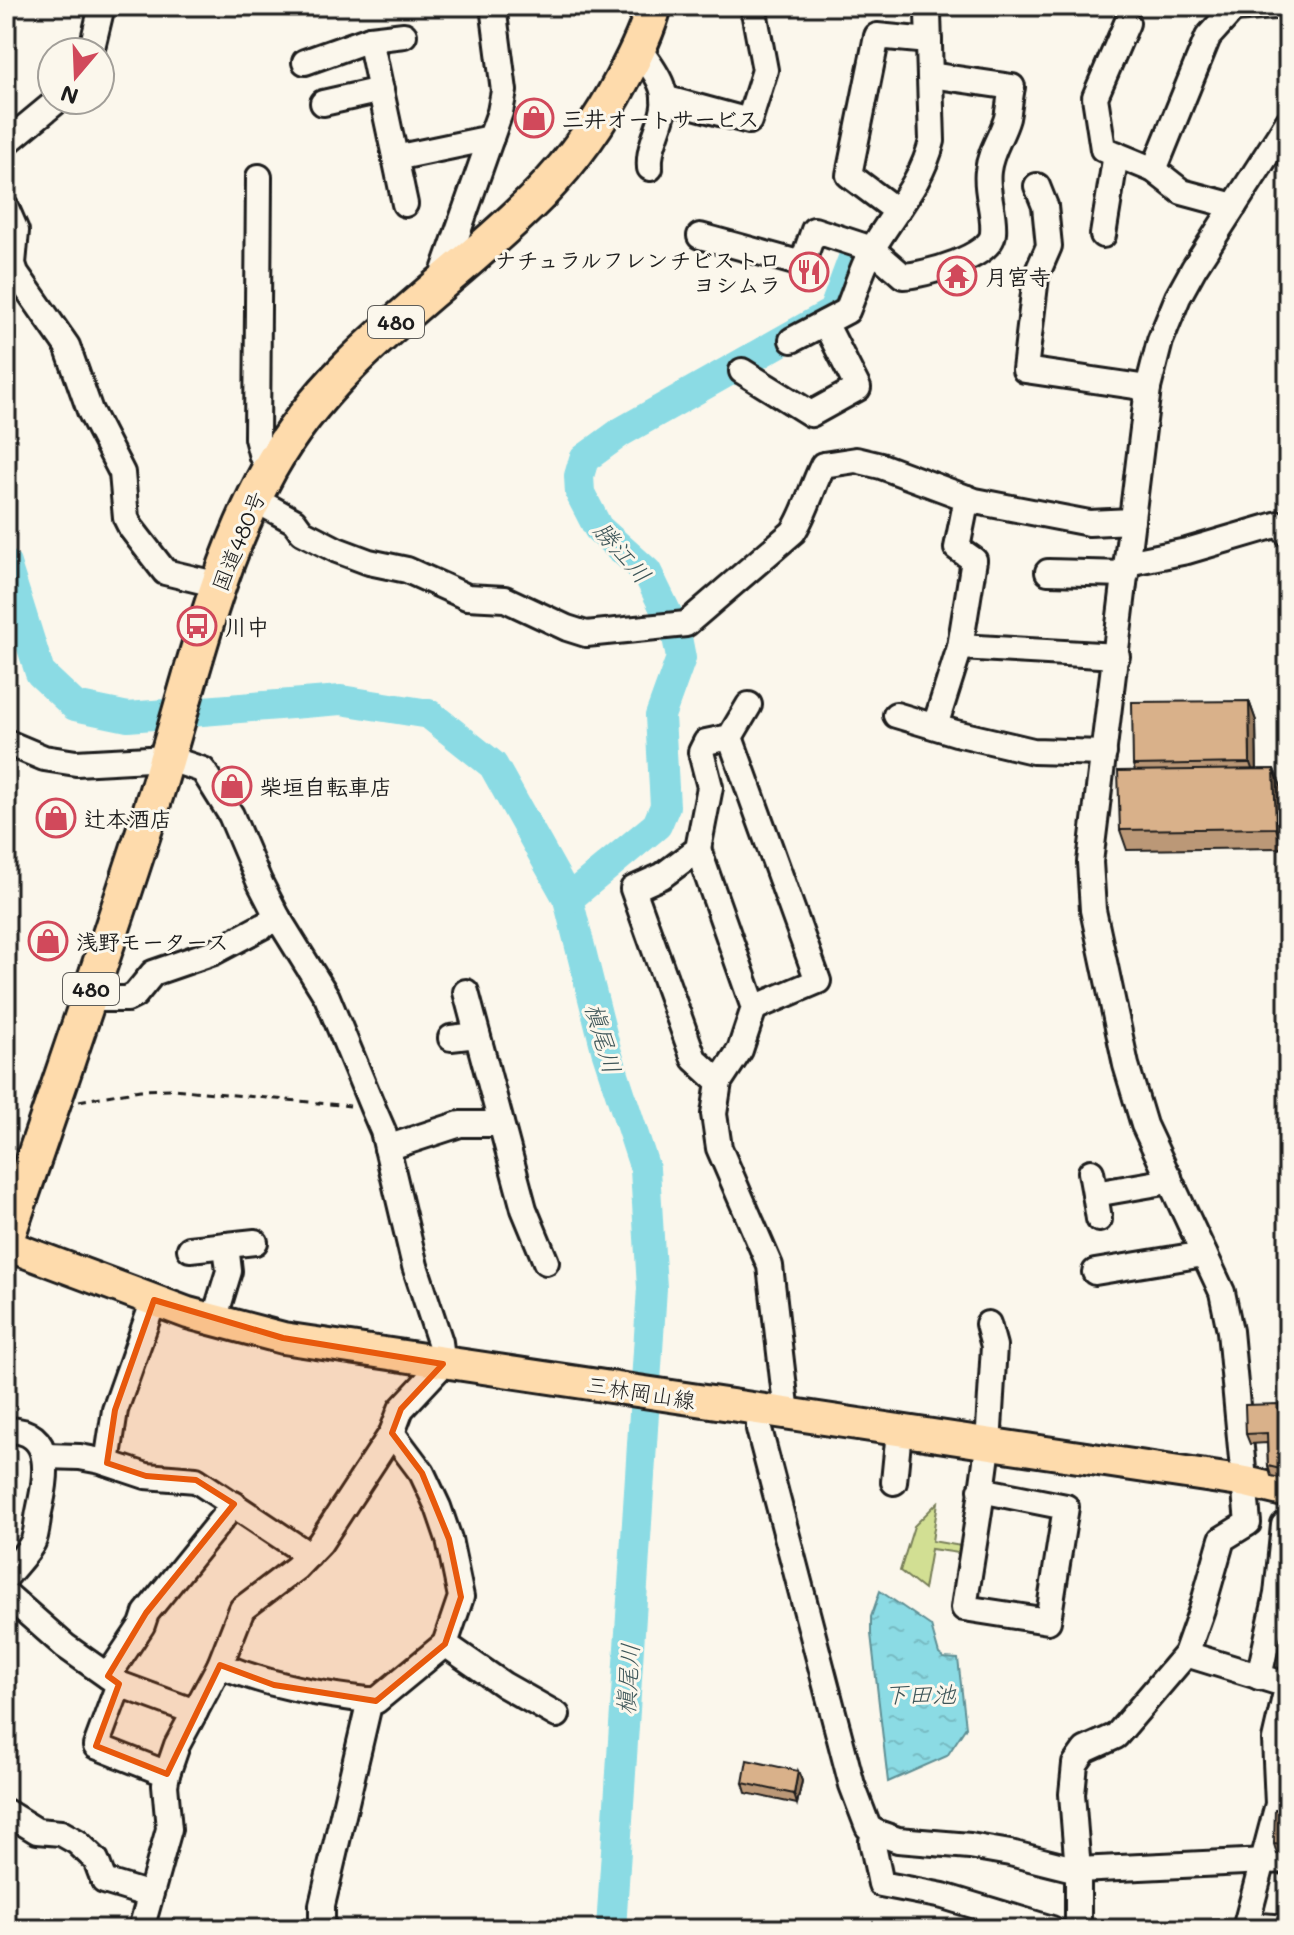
<svg xmlns="http://www.w3.org/2000/svg" width="1294" height="1935" font-family="Mali,'Klee One',sans-serif">
<style>
.park{fill:#d2df93;stroke:#777e58;stroke-width:2}
.water{fill:url(#water-ripples);stroke:#5f8f94;stroke-width:2}
.lines{fill:none;stroke-linecap:round;stroke-linejoin:round}
.river{stroke:#8bdbe4;stroke-width:30}
.minor-casing{stroke:#1c1c1c;stroke-width:30}
.major-casing{stroke:#1c1c1c;stroke-width:36}
.highway-casing{stroke:#1c1c1c;stroke-width:40}
.path{stroke:#1c1c1c;stroke-width:3;stroke-dasharray:8 6;stroke-linecap:butt}
.minor{stroke:#fbf7ec;stroke-width:24}
.major{stroke:#fedbac;stroke-width:30}
.highway{stroke:#fedbac;stroke-width:34}
.wall{fill:#bb9877;stroke:#1c1c1c;stroke-width:2}
.shaded-wall{fill:#987c61;stroke:#1c1c1c;stroke-width:2}
.building{fill:#d9b18a;stroke:#1c1c1c;stroke-width:2}
.marked{fill:#e8590c;fill-opacity:0.2;stroke:#e8590c;stroke-width:6;stroke-linejoin:round}
.labels{text-anchor:middle;dominant-baseline:central;stroke-width:6;stroke-linejoin:round;paint-order:stroke}
.shield{fill:#fbf7ec;stroke:#5f5e5a;stroke-width:2}
.shield-label{font-size:20px;font-weight:bold;fill:#1c1c1c}
.poi-label{font-size:22px;font-weight:bold;fill:#1c1c1c;stroke:#fbf7ec;text-anchor:start}
.street-label{font-size:22px;fill:#1c1c1c;stroke:#fbf7ec}
.water-label{font-size:24px;font-style:italic;fill:#3d5558;stroke:#fbf7ec}
</style>
<defs>
<pattern id="water-ripples" width="26" height="14" patternUnits="userSpaceOnUse" patternTransform="scale(2)"><rect width="26" height="14" fill="#8bdbe4"/><path d="M2 4q2-2 4 0t4 0M15 11q2-2 4 0t4 0" fill="none" stroke="#77bbc3"/></pattern>
</defs>
<rect width="100%" height="100%" fill="#fbf7ec"/>
<filter id="ink" filterUnits="userSpaceOnUse"><feTurbulence type="fractalNoise" baseFrequency=".0125" numOctaves="2"/><feDisplacementMap in="SourceGraphic" scale="16" xChannelSelector="R" yChannelSelector="G"/><feConvolveMatrix kernelMatrix="1 2 1 2 8 2 1 2 1" color-interpolation-filters="sRGB"/></filter>
<g filter="url(#ink)">
<!-- park -->
<path class="park" d="M938,1502L932,1541L967,1547L965,1554L931,1549L924,1590L900,1571L914,1526Z"/>
<!-- water -->
<path class="water" d="M880,1591L931,1626L939,1654L944,1658L958,1659L966,1727L947,1756L888,1782L871,1634V1617Z"/>
<g class="lines">
<!-- river -->
<g class="river">
<path d="M6,564L40,673L75,706L128,717L341,700L429,714L493,765L568,899L606,1050L645,1169L652,1288L611,1929"/>
<path d="M568,899L657,825L665,806L660,716L681,658L676,632L647,572L598,528L580,493L579,476L584,459L621,432L833,312L855,253"/>
</g>
<defs>
<g id="minor">
<path d="M1234,9L1275,6"/>
<path d="M1127,23L1095,97L1103,149L1154,170L1182,192L1234,206"/>
<path d="M370,39L405,204"/>
<path d="M639,49C647,61 658,74 662,87C672,114 647,140 650,168"/>
<path d="M91,52L102,6"/>
<path d="M305,62L370,39L404,35"/>
<path d="M664,98L749,121L765,70L753,6"/>
<path d="M323,103L381,90"/>
<path d="M6,143L58,100"/>
<path d="M395,158L491,138"/>
<path d="M1154,170L1208,37L1236,6"/>
<path d="M259,177L257,438L262,457L271,465"/>
<path d="M1037,186L1045,206L1049,246L1036,276L1025,370L1148,388"/>
<path d="M6,208L16,231L13,264L16,273L67,346L90,411L122,473L126,518L131,528L165,572L219,585"/>
<path d="M897,211L849,175L877,36L929,41"/>
<path d="M1103,235L1116,154"/>
<path d="M700,236L802,264L814,230L872,249L903,276C924,275 992,257 993,233C995,212 985,191 988,171C990,151 1002,136 1007,118C1009,108 1010,97 1012,87L930,75"/>
<path d="M439,285L500,112L504,91L493,6"/>
<path d="M792,340L847,311C856,290 862,266 874,246C895,211 922,182 932,141L928,13L930,6"/>
<path d="M742,371L811,414L858,388L825,323"/>
<path d="M254,499L294,521L302,532L337,550L369,562L407,570L467,597L505,599L567,628L586,634L686,624L793,532C806,512 812,487 823,465L856,460L881,466L975,501L1089,523L1132,521"/>
<path d="M1127,563L1187,551L1279,524L1288,534"/>
<path d="M1048,572L1126,574"/>
<path d="M960,647L1117,656"/>
<path d="M896,715L956,733L1033,751L1104,753"/>
<path d="M935,726L960,647L974,560L957,548L967,498"/>
<path d="M730,737L818,981L754,1008"/>
<path d="M6,742L44,758L76,763L167,758L203,770L231,815L259,881L278,918L327,997L373,1108L383,1131L415,1266L440,1342L443,1364L401,1409L392,1433L320,1543L296,1568L242,1609L220,1665L177,1745L167,1774L165,1785L169,1829L141,1929"/>
<path d="M698,849L754,1008L740,1050L719,1082L714,1114L719,1148L770,1266L787,1414"/>
<path d="M466,992L524,1209L546,1262"/>
<path d="M87,999H127L135,995L153,973L214,952L278,918"/>
<path d="M451,1038L477,1035"/>
<path d="M719,1082L694,1059L633,889L662,876L698,849L710,787L701,752L706,742L730,737L749,705"/>
<path d="M387,1148L460,1124H501"/>
<path d="M1091,1172L1095,1194L1158,1183L1169,1177"/>
<path d="M1095,1194L1099,1219"/>
<path d="M190,1249L255,1242"/>
<path d="M1095,1272L1204,1254"/>
<path d="M214,1320L229,1271L226,1245"/>
<path d="M759,1410V1429L852,1785L868,1827L875,1832L898,1840L970,1846L1010,1853L1078,1870L1288,1860"/>
<path d="M6,1430C57,1429 46,1479 39,1512C37,1521 37,1534 33,1542C27,1554 14,1566 6,1577"/>
<path d="M44,1456L80,1457L101,1461L146,1476L196,1480L309,1555"/>
<path d="M107,1463L115,1410L154,1300"/>
<path d="M894,1482L899,1431"/>
<path d="M981,1490L1066,1507L1048,1621L964,1608C972,1553 982,1499 988,1445L994,1346L988,1324"/>
<path d="M6,1594L65,1646L119,1684L195,1712"/>
<path d="M445,1644L504,1685L557,1715"/>
<path d="M1186,1654L1274,1681"/>
<path d="M220,1665C270,1686 322,1695 376,1701L445,1644L461,1597L449,1539L438,1507L422,1473L392,1433"/>
<path d="M108,1676L142,1625L146,1613L234,1504"/>
<path d="M1259,1677L1277,1594L1284,1525"/>
<path d="M119,1684L96,1746L167,1774"/>
<path d="M6,1812L37,1831L61,1833L77,1842L96,1860L104,1881L150,1895"/>
<path d="M875,1832L872,1841L881,1884L943,1896L1052,1929"/>
<path d="M1247,1925L1288,1928"/>
<path d="M322,1929V1905L370,1700"/>
<path d="M1078,1929V1870L1072,1794L1075,1764L1085,1750L1116,1736L1186,1654L1202,1609L1222,1539L1248,1523L1230,1331L1222,1292L1144,1125L1126,1065L1093,910L1090,862L1148,388L1160,341L1178,297L1194,268L1288,122"/>
<path d="M1245,1929L1278,1804L1275,1740L1288,1684"/>
</g>
<path id="major" d="M6,1245L188,1313L283,1338L1246,1482L1288,1492"/>
<path id="highway" d="M6,1240C55,1096 106,951 152,806C189,693 211,573 270,468C334,354 450,286 540,194C572,161 602,119 623,78C636,54 647,32 654,6"/>
</defs>
<!-- minor casing -->
<use href="#minor" class="minor-casing"/>
<!-- major casing -->
<use href="#major" class="major-casing"/>
<!-- highway casing -->
<use href="#highway" class="highway-casing"/>
<!-- path -->
<path class="path" d="M79,1101L140,1090L173,1089L350,1106"/>
<!-- minor -->
<use href="#minor" class="minor"/>
<!-- major -->
<use href="#major" class="major"/>
<!-- highway -->
<use href="#highway" class="highway"/>
</g>
<!-- wall -->
<g class="wall">
<path d="M1249,701L1256,721L1257,770L1274,769L1282,789L1283,848L1127,850L1120,830L1135,771L1133,765Z"/>
<path d="M1279,1404L1282,1414L1284,1479L1271,1476L1268,1466L1267,1443L1250,1444L1246,1434Z"/>
<path d="M798,1771L802,1781L797,1804L746,1793L743,1783Z"/>
<path d="M1288,1801V1855L1277,1854L1274,1844Z"/>
</g>
<!-- shaded-wall -->
<g class="shaded-wall">
<path d="M1249,701L1256,721L1257,783L1250,763Z"/>
<path d="M1274,769L1282,789L1283,848L1276,828Z"/>
<path d="M1279,1404L1282,1414L1284,1479L1280,1469Z"/>
<path d="M798,1771L802,1781L797,1804L794,1794Z"/>
</g>
<!-- building -->
<g class="building">
<path d="M1249,701L1250,763L1133,765L1132,702Z"/>
<path d="M1274,769L1276,828L1120,830L1118,771Z"/>
<path d="M1279,1404L1280,1469L1268,1466L1267,1433L1246,1434L1245,1405Z"/>
<path d="M747,1760L798,1771L794,1794L743,1783Z"/>
<rect x="1284" y="1801" width="4" height="8"/>
<path d="M1275,1809H1288V1845L1274,1844Z"/>
</g>
</g>
<!-- marked area -->
<path class="marked" d="M154,1300L283,1338L443,1364L401,1409L392,1433L422,1473L449,1539L461,1597L445,1644L376,1701L274,1685L220,1665L167,1774L96,1746L119,1684L108,1676L146,1613L234,1504L196,1480L146,1476L107,1463L115,1410Z"/>
<!-- icons -->
<defs>
<symbol id="shop-ring" viewBox="-11 -11 22 22"><circle r="9.5" fill="#fbf7ec" stroke="#d1495b" stroke-width="1.5"/><path d="M-5-2.5h2.3a2.7 3.5 0 0 1 5.4 0H5L5.5 6h-11ZM-1.5-2.5h3a1.5 2.3 0 0 0-3 0Z" fill="#d1495b"/></symbol>
<symbol id="restaurant-ring" viewBox="-11 -11 22 22"><circle r="9.5" fill="#fbf7ec" stroke="#d1495b" stroke-width="1.5"/><path d="M-5-6h1v4h1v-4h1v4h1v-4h1v5L-1.5 .5V6h-2V.5L-5-1ZM5-6V6H3V1.5H1.5Q1.5-4 5-6Z" fill="#d1495b"/></symbol>
<symbol id="temple-ring" viewBox="-11 -11 22 22"><circle r="9.5" fill="#fbf7ec" stroke="#d1495b" stroke-width="1.5"/><path d="M0-6L5-2H3V0L6.5 2.5H4V6H1.5V3h-3V6H-4V2.5H-6.5L-3 0V-2H-5Z" fill="#d1495b"/></symbol>
<symbol id="bus-ring" viewBox="-11 -11 22 22"><circle r="9.5" fill="#fbf7ec" stroke="#d1495b" stroke-width="1.5"/><path d="M-5-6H5V4H4V6H2V4H-2V6H-4V4H-5ZM-3.5-4V0h7V-4ZM-3.5 1.2v1.5H-2V1.2ZM2 1.2v1.5H3.5V1.2Z" fill="#d1495b"/></symbol>
</defs>
<g fill-rule="evenodd">
<use href="#shop-ring" x="512" y="96" width="44" height="44"/>
<use href="#restaurant-ring" x="787" y="250" width="44" height="44"/>
<use href="#temple-ring" x="935" y="254" width="44" height="44"/>
<use href="#bus-ring" x="175" y="604" width="44" height="44"/>
<use href="#shop-ring" x="210" y="764" width="44" height="44"/>
<use href="#shop-ring" x="34" y="796" width="44" height="44"/>
<use href="#shop-ring" x="26" y="919" width="44" height="44"/>
</g>
<g class="labels">
<!-- shield labels -->
<g class="shield">
<rect x="368" y="306" width="56" height="32" rx="6"/>
<rect x="63" y="973" width="56" height="32" rx="6"/>
</g>
<g class="shield-label">
<text x="396" y="322">480</text>
<text x="91" y="989">480</text>
</g>
<!-- poi labels -->
<g class="poi-label">
<text x="562" y="118">三井オートサービス</text>
<text x="781" y="259" text-anchor="end">ナチュラルフレンチビストロ<tspan x="781" dy="25">ヨシムラ</tspan></text>
<text x="985" y="276">月宮寺</text>
<text x="225" y="626">川中</text>
<text x="260" y="786">柴垣自転車店</text>
<text x="84" y="818">辻本酒店</text>
<text x="76" y="941">浅野モータース</text>
</g>
<!-- street labels -->
<g class="street-label">
<text transform="translate(238 541) rotate(-68)">国道480号</text>
<text transform="translate(641 1392) rotate(9)">三林岡山線</text>
</g>
<!-- water labels -->
<g class="water-label">
<text transform="translate(623 552) rotate(49)">勝江川</text>
<text transform="translate(604 1038) rotate(74)">槇尾川</text>
<text transform="translate(627 1679) rotate(-86)">槇尾川</text>
<text x="920" y="1693">下田池</text>
</g>
</g>
<!-- margin -->
<rect width="1294" height="1935" fill="none" stroke="#fbf7ec" stroke-width="32"/>
<rect x="16" y="16" width="1262" height="1903" fill="none" stroke="#1c1c1c" stroke-width="3" filter="url(#ink)"/>
<!-- north arrow -->
<g transform="translate(76 76) rotate(199)"><circle r="38" fill="#fbf7ec" stroke="#a29f99" stroke-width="2"/>
<path d="M0-6L14 30L0 20L-14 30Z" fill="#d1495b"/>
<text y="-12" font-size="22" font-weight="bold" text-anchor="middle" fill="#1c1c1c">N</text>
</g>
</svg>
